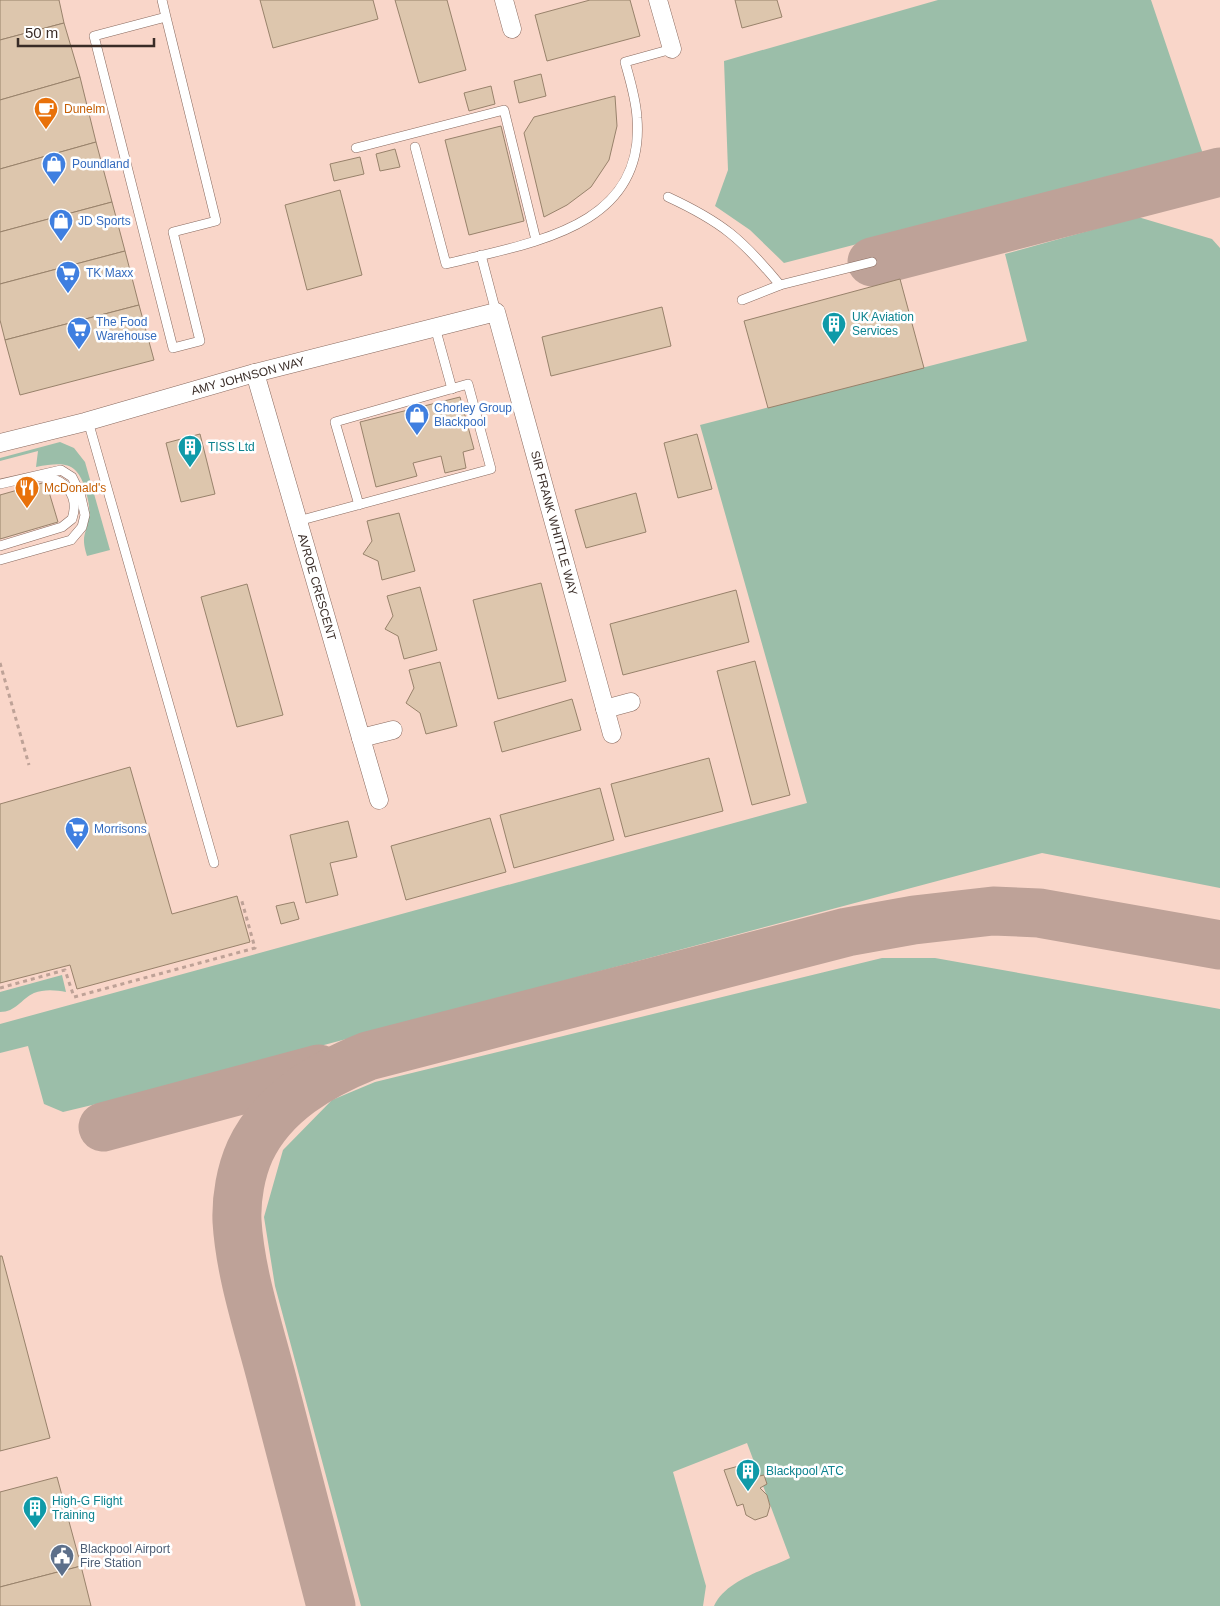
<svg xmlns="http://www.w3.org/2000/svg" width="1220" height="1606" font-family="Arial,sans-serif">
<style>
.green{fill:#9bbea9}
.lines{fill:none;stroke-linecap:round;stroke-linejoin:round}
.taxiway{stroke:#bea298;stroke-width:49}
.building{fill:#ddc6ad;stroke:#98826b}
.service-casing{stroke:#896a5f;stroke-width:10}
.minor-casing{stroke:#896a5f;stroke-width:19}
.path{stroke:#bea297;stroke-width:3;stroke-dasharray:4 4;stroke-linecap:butt}
.service{stroke:#fff;stroke-width:9}
.minor{stroke:#fff;stroke-width:18}
.labels{text-anchor:middle;dominant-baseline:central;stroke-width:5;stroke-linejoin:round;paint-order:stroke}
.food-label{font-size:12px;fill:#c56008;stroke:#fff;text-anchor:start}
.shop-label{font-size:12px;fill:#366cbe;stroke:#fff;text-anchor:start}
.culture-label{font-size:12px;fill:#0d838f;stroke:#fff;text-anchor:start}
.street-label{font-size:12px;fill:#392c27;stroke:#fff}
.service-label{font-size:12px;fill:#4e5e75;stroke:#fff;text-anchor:start}
</style>
<rect width="100%" height="100%" fill="#f9d6c9"/>
<!-- green -->
<g class="green">
<path d="M938,0H1151L1203,154L784,263L750,230L715,206L728,170L724,61Z"/>
<path d="M1138,217L1212,239L1220,248V888L1042,853L163,1088L63,1112L44,1104L28,1046L0,1053V1024L807,803L700,425L1027,341L1005,254Z"/>
<path d="M60,442L74,448L85,462L110,550L87,556C80,533 87,536 89,515C90,507 88,500 86,492C78,461 64,462 36,467L38,451L0,461V458Z"/>
<path d="M882,958H935L1220,1009V1606H714C726,1580 765,1570 790,1558L747,1443L673,1472L706,1586L703,1606H361L275,1286L264,1217L283,1150L332,1100L375,1082Z"/>
<path d="M62,975L66,992C56,990 44,989 34,993C21,999 16,1012 0,1012V992Z"/>
</g>
<g class="lines">
<!-- taxiway -->
<g class="taxiway">
<path d="M872,262L1220,172"/>
<path d="M103,1127L319,1069"/>
<path d="M331,1606C311,1528 290,1450 270,1372C257,1323 240,1271 237,1221C236,1198 241,1171 250,1151C273,1102 321,1075 368,1056L847,932L914,920L993,911L1039,913L1220,945"/>
</g>
</g>
<!-- building -->
<g class="building">
<path d="M0,0H59L64,23L0,40Z"/>
<path d="M260,0H373L378,19L273,48Z"/>
<path d="M395,0H447L466,70L419,83Z"/>
<path d="M590,0H630L640,36L547,61L535,15Z"/>
<path d="M735,0H777L782,17L742,28Z"/>
<path d="M64,23L80,77L0,100V40Z"/>
<path d="M541,74L546,96L519,103L514,81Z"/>
<path d="M80,77L96,142L0,169V100Z"/>
<path d="M491,86L495,104L469,111L464,93Z"/>
<path d="M615,96L617,126L609,160L591,187L567,205L544,217L524,133L534,117Z"/>
<path d="M501,126L524,221L469,235L445,140Z"/>
<path d="M96,142L112,202L0,232V169Z"/>
<path d="M395,149L400,167L380,171L376,154Z"/>
<path d="M360,157L364,174L334,181L330,164Z"/>
<path d="M340,190L362,275L307,290L285,205Z"/>
<path d="M112,202L125,251L0,284V232Z"/>
<path d="M125,251L139,305L5,340L0,320V284Z"/>
<path d="M900,279L924,368L768,408L744,321Z"/>
<path d="M139,305L154,360L20,395L5,340Z"/>
<path d="M662,307L671,346L551,376L542,337Z"/>
<path d="M460,397L474,449L463,452L466,468L445,473L441,456L413,463L417,476L376,487L360,422Z"/>
<path d="M200,434L215,494L181,502L166,443Z"/>
<path d="M697,434L712,489L678,498L664,443Z"/>
<path d="M46,482L58,522L0,539V495Z"/>
<path d="M636,493L646,532L586,548L575,510Z"/>
<path d="M399,513L415,571L382,580L378,561L363,554L372,541L367,521Z"/>
<path d="M541,583L566,681L498,699L473,600Z"/>
<path d="M247,584L283,715L237,727L201,597Z"/>
<path d="M420,587L437,650L404,659L398,636L385,629L393,616L387,596Z"/>
<path d="M736,590L749,642L623,675L610,624Z"/>
<path d="M755,661L790,795L752,805L717,671Z"/>
<path d="M440,662L457,726L426,734L420,713L406,703L414,688L409,670Z"/>
<path d="M572,699L581,730L502,752L494,722Z"/>
<path d="M709,758L723,811L625,837L611,784Z"/>
<path d="M130,767L172,914L237,896L250,942L77,989L70,965L0,983V804Z"/>
<path d="M600,788L614,840L514,868L500,815Z"/>
<path d="M490,818L506,872L406,900L391,846Z"/>
<path d="M348,821L357,857L330,863L338,895L306,903L290,835Z"/>
<path d="M294,902L299,919L281,924L276,906Z"/>
<path d="M0,1256H2L50,1438L0,1451Z"/>
<path d="M750,1463L755,1477L764,1475L767,1484L760,1488L767,1495L770,1506L767,1516L755,1520L746,1515L743,1504L737,1506L724,1470Z"/>
<path d="M57,1477L81,1566L0,1587V1492Z"/>
<path d="M81,1566L91,1606H0V1587Z"/>
</g>
<g class="lines">
<defs>
<g id="service">
<path d="M162,0L166,17L216,221L173,232L200,341L173,348L94,36L166,17"/>
<path d="M415,147L446,264C527,243 646,230 637,118C636,99 630,80 625,62L672,49"/>
<path d="M356,148L504,110L536,240"/>
<path d="M668,197C722,222 742,239 780,285L872,262"/>
<path d="M481,255L496,312"/>
<path d="M742,300L780,285"/>
<path d="M435,327L452,389"/>
<path d="M88,421L214,863"/>
<path d="M0,484L61,470L72,477L80,493L85,515L82,527L71,540L0,560"/>
<path d="M298,521L491,469L468,384L335,422L359,505"/>
<path d="M0,546L62,527L72,519C80,495 64,477 40,477"/>
</g>
<g id="minor">
<path d="M504,0L512,29"/>
<path d="M658,0L672,49"/>
<path d="M255,373L379,800"/>
<path d="M0,443L85,422L255,373L496,312L612,734"/>
<path d="M605,709L631,702"/>
<path d="M361,738L393,730"/>
</g>
</defs>
<!-- service casing -->
<use href="#service" class="service-casing"/>
<!-- minor casing -->
<use href="#minor" class="minor-casing"/>
<!-- path -->
<g class="path">
<path d="M0,663L29,765"/>
<path d="M0,988L65,970L74,997L255,948L241,898"/>
</g>
<!-- service -->
<use href="#service" class="service"/>
<!-- minor -->
<use href="#minor" class="minor"/>
</g>
<!-- icons -->
<defs>
<symbol id="cafe-pin" viewBox="-11 -11 22 30"><path d="M0 17L-7.5 6A9.5 9.5 0 1 1 7.5 6Z" fill="#e8710a" stroke="#fff"/><path d="M-5.5-4.5H6V0H3Q3 3.5 0 3.5H-2.5Q-5.5 3.5-5.5 0ZM3-3.2v2h1.7v-2ZM-6 4.5H4V6H-6Z" fill="#fff"/></symbol>
<symbol id="shop-pin" viewBox="-11 -11 22 30"><path d="M0 17L-7.5 6A9.5 9.5 0 1 1 7.5 6Z" fill="#3f7fe0" stroke="#fff"/><path d="M-5-2.5h2.3a2.7 3.5 0 0 1 5.4 0H5L5.5 6h-11ZM-1.5-2.5h3a1.5 2.3 0 0 0-3 0Z" fill="#fff"/></symbol>
<symbol id="supermarket-pin" viewBox="-11 -11 22 30"><path d="M0 17L-7.5 6A9.5 9.5 0 1 1 7.5 6Z" fill="#3f7fe0" stroke="#fff"/><path d="M-6-5.5h2.5l.6 2H6L4.5 2H-2.5L-4.4-4H-6ZM-1.5 3.2a1.3 1.3 0 1 0 .1 0ZM3 3.2a1.3 1.3 0 1 0 .1 0Z" fill="#fff"/></symbol>
<symbol id="building-pin" viewBox="-11 -11 22 30"><path d="M0 17L-7.5 6A9.5 9.5 0 1 1 7.5 6Z" fill="#0f9aa8" stroke="#fff"/><path d="M-4-6H4V6H1V3H-1V6H-4ZM-2.5-4.3h1.7v1.8h-1.7ZM.8-4.3h1.7v1.8H.8ZM-2.5-1h1.7V.8h-1.7ZM.8-1h1.7V.8H.8Z" fill="#fff"/></symbol>
<symbol id="restaurant-pin" viewBox="-11 -11 22 30"><path d="M0 17L-7.5 6A9.5 9.5 0 1 1 7.5 6Z" fill="#e8710a" stroke="#fff"/><path d="M-5-6h1v4h1v-4h1v4h1v-4h1v5L-1.5 .5V6h-2V.5L-5-1ZM5-6V6H3V1.5H1.5Q1.5-4 5-6Z" fill="#fff"/></symbol>
<symbol id="civic-pin" viewBox="-11 -11 22 30"><path d="M0 17L-7.5 6A9.5 9.5 0 1 1 7.5 6Z" fill="#5c6f8a" stroke="#fff"/><path d="M-.6-6.5H3V-4.5H.6V-3L4-1V1h2V6H-6V1h2V-1L-.6-3ZM-1.2 2.5V6h2.4V2.5Z" fill="#fff"/></symbol>
</defs>
<g fill-rule="evenodd">
<use href="#cafe-pin" x="32" y="95" width="28" height="38"/>
<use href="#shop-pin" x="40" y="150" width="28" height="38"/>
<use href="#shop-pin" x="47" y="207" width="28" height="38"/>
<use href="#supermarket-pin" x="54" y="259" width="28" height="38"/>
<use href="#building-pin" x="820" y="310" width="28" height="38"/>
<use href="#supermarket-pin" x="65" y="315" width="28" height="38"/>
<use href="#shop-pin" x="403" y="401" width="28" height="38"/>
<use href="#building-pin" x="176" y="433" width="28" height="38"/>
<use href="#restaurant-pin" x="13" y="474" width="28" height="38"/>
<use href="#supermarket-pin" x="63" y="815" width="28" height="38"/>
<use href="#building-pin" x="734" y="1457" width="28" height="38"/>
<use href="#building-pin" x="21" y="1494" width="28" height="38"/>
<use href="#civic-pin" x="48" y="1542" width="28" height="38"/>
</g>
<g class="labels">
<!-- food labels -->
<g class="food-label">
<text x="64" y="109">Dunelm</text>
<text x="44" y="488">McDonald's</text>
</g>
<!-- shop labels -->
<g class="shop-label">
<text x="72" y="164">Poundland</text>
<text x="78" y="221">JD Sports</text>
<text x="86" y="273">TK Maxx</text>
<text x="96" y="322">The Food<tspan x="96" dy="14">Warehouse</tspan></text>
<text x="434" y="408">Chorley Group<tspan x="434" dy="14">Blackpool</tspan></text>
<text x="94" y="829">Morrisons</text>
</g>
<!-- culture labels -->
<g class="culture-label">
<text x="852" y="317">UK Aviation<tspan x="852" dy="14">Services</tspan></text>
<text x="208" y="447">TISS Ltd</text>
<text x="766" y="1471">Blackpool ATC</text>
<text x="52" y="1501">High-G Flight<tspan x="52" dy="14">Training</tspan></text>
</g>
<!-- street labels -->
<g class="street-label">
<text transform="translate(248 376) rotate(-15)">AMY JOHNSON WAY</text>
<text transform="translate(554 523) rotate(75)">SIR FRANK WHITTLE WAY</text>
<text transform="translate(317 587) rotate(74)">AVROE CRESCENT</text>
</g>
<!-- service labels -->
<g class="service-label">
<text x="80" y="1549">Blackpool Airport<tspan x="80" dy="14">Fire Station</tspan></text>
</g>
</g>
<!-- scale -->
<path d="M18 38v8h136v-8" fill="none" stroke="#392c27" stroke-width="2.5"/>
<text x="25" y="38" font-size="15" fill="#392c27" stroke="#ffffff" stroke-width="4" paint-order="stroke">50 m</text>
</svg>
